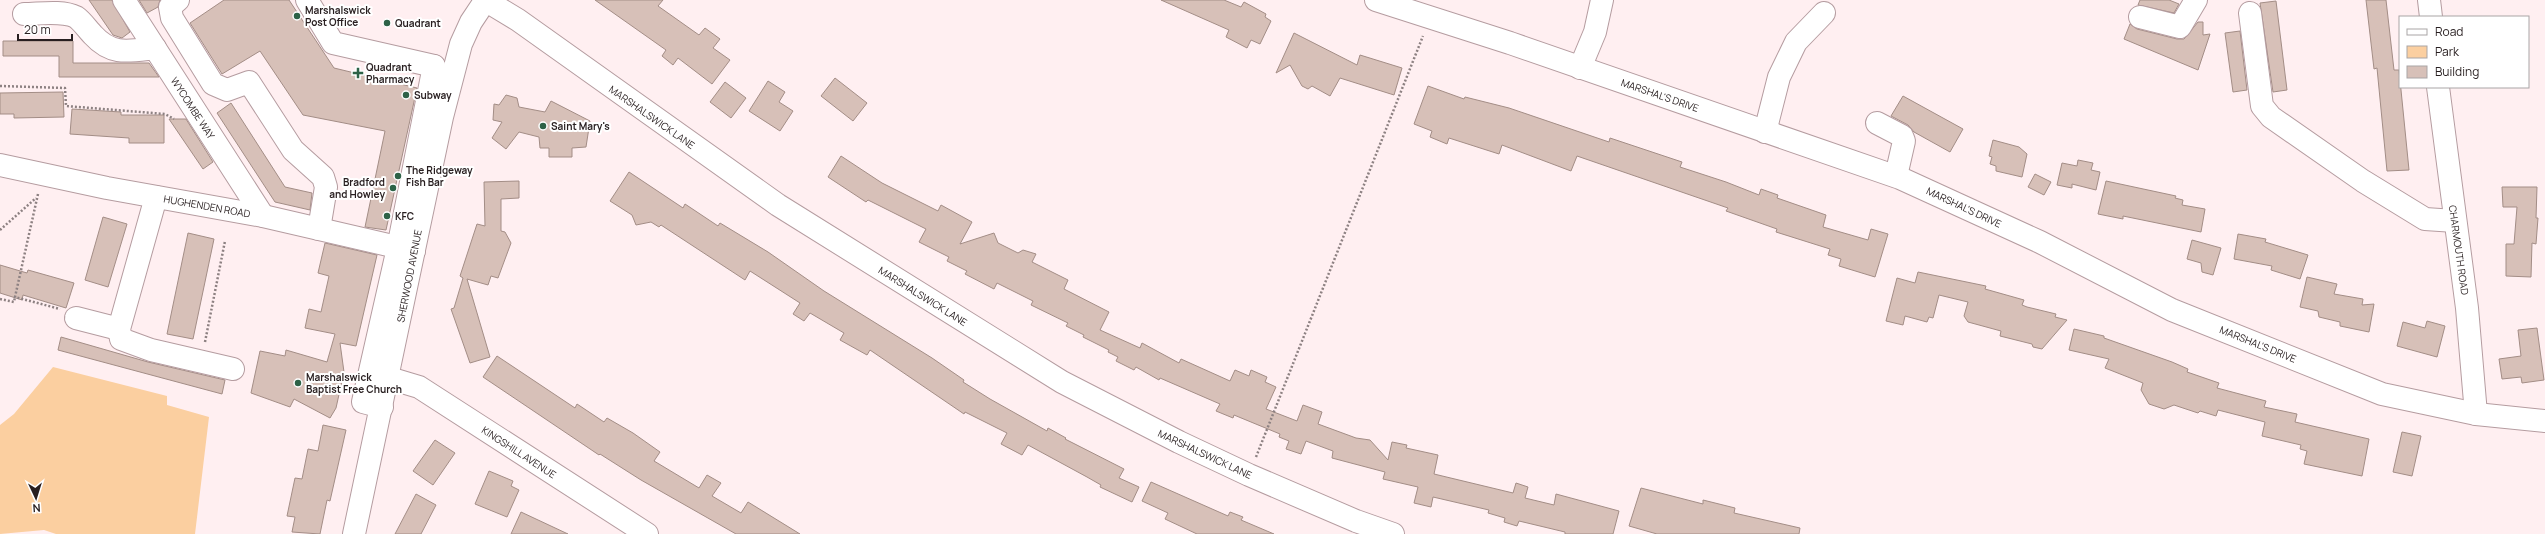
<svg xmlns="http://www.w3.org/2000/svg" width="2545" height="534" font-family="Manrope,sans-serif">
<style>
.green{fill:#fbcfa0}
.building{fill:#d7c0b8;stroke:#a38d86}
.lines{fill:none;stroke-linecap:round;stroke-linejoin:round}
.minor-casing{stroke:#b59ca0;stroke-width:24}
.path{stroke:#8d8182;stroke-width:2.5;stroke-dasharray:2 2;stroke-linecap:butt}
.minor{stroke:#fff;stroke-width:22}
.poi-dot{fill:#2d6247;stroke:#fff;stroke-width:1.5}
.labels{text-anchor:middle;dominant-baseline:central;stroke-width:4;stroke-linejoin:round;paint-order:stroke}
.poi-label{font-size:10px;font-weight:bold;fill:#281f20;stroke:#fff;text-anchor:start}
.street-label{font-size:10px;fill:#281f20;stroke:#fff}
</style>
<rect width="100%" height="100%" fill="#ffeff1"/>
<!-- green -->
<path class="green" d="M53,367L167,396V405L209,417L195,534H56L44,530L0,534V425L14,414Z"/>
<!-- building -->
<g class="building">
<path d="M89,0H112L130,32L122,38L113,35Z"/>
<path d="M139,0H160L158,7L147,13Z"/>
<path d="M224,0H289L334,68L417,88L386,230L365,227L385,131L303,115L260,51L222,74L190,23Z"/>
<path d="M595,0H663L658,6L699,35L705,28L720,39L713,48L730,60L712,84L678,58L673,65L662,56L666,50Z"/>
<path d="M1161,0H1224L1241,7L1244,2L1266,14L1265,17L1271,21L1260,44L1251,40L1247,48L1226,37L1229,30Z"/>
<path d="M2140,0H2169L2179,4L2174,13L2138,5Z"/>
<path d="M2366,0H2386L2394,70H2399L2409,170L2387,171L2377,68L2374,69Z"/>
<path d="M2276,1L2287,90L2273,92L2260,3Z"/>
<path d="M2198,22H2203V35L2210,34L2198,70L2124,39L2130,24L2137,29L2177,39H2184Z"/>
<path d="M2240,31L2247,90L2233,92L2225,33Z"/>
<path d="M1294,33L1357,65L1360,55L1402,68L1394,95L1340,78L1330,96L1312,86L1308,89L1302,86L1290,65L1276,73Z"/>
<path d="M3,41H73V63H149L159,77H59V56H3Z"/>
<path d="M835,78L867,103L853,121L821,96Z"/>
<path d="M768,81L785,92L779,102L793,111L780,131L749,111Z"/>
<path d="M725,82L746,98L731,118L710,102Z"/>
<path d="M1428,86L1464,99L1465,97L1509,108L1609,142L1610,138L1682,162L1680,167L1726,182L1759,195L1761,189L1778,195L1777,198L1826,215L1823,227L1868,240L1871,229L1888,234L1875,277L1839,266L1841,259L1828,255L1830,249L1776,232L1777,229L1726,211L1728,208L1577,156L1571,171L1502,145L1499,154L1449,138L1447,144L1430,137L1432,131L1414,124Z"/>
<path d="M63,92L64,117L14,118V114H0V93Z"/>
<path d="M506,95L517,98L519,107L545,112L551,101L590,121L586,147L572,148V157H549V148H540L539,137L519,132L506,149L492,138L502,122L493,120L494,104L499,105Z"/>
<path d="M1903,96L1963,129L1950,152L1914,132L1908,125L1891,116Z"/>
<path d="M231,103L285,187L312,193L310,210L275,202L217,113Z"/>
<path d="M72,109L121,112V115H164V143H129V138L70,134Z"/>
<path d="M169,119H186L213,162L203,169Z"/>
<path d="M1993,140L2019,147L2027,154L2022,177L1996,171V166L1990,164L1992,157L1989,156Z"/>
<path d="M841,156L882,183L938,211L941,205L972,222L960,244L994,233L998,243L1018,253L1023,250L1036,254L1032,262L1068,280L1064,289L1109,312L1100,330L1140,348L1142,343L1179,363L1181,359L1230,381L1235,370L1249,376L1251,370L1267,377L1265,382L1276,387L1266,409L1297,421L1303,405L1322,412L1318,424L1356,438L1370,440L1388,460L1392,442L1407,445L1406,448L1438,455L1434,474L1513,493L1516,483L1528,487L1525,498L1554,505L1556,494L1619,511L1613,534H1565V532L1519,521L1517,526L1504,522L1505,518L1488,513L1489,510L1433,497L1431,507L1414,503L1418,487L1383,479L1385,472L1332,458L1333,451L1306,441L1301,454L1286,449L1289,441L1279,437L1280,434L1234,415L1233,418L1216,411L1220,404L1160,378L1159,380L1136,367L1134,370L1116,361L1118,357L1108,352L1109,350L1083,337L1084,335L1066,326L1068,323L1031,305L1033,301L997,283L994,289L965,274L967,271L947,261L949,257L919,242L926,229L868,200L866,202L828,177Z"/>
<path d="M2078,160L2093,163L2091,170L2100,172L2096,190L2072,184V188L2057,185L2062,163L2077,166Z"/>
<path d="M629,172L683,208L685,204L718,226L720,223L768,252L824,291L932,358L964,380L963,382L990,399L1047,431L1048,428L1066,438L1065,439L1124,469L1119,478L1139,487L1132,502L1100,487L1101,485L1087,477L1028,445L1022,455L1001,444L1007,433L965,412L964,414L870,350L867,355L840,340L844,333L810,313L804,321L793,314L800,303L750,271L745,280L661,225L659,227L651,222L636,225L632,215L610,201Z"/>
<path d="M2035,174L2051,182L2044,195L2028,187Z"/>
<path d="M519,181V198L501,199V231L505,232L511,243L498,278L491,276L488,285L467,279L490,357L470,363L451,309L454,308L463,278L460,276L477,224L485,226L484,182Z"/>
<path d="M2106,181L2176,196L2175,198L2183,200L2182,205L2205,209L2201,232L2123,216V219L2098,214Z"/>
<path d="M2502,187H2537L2536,218H2538L2536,244L2532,243L2531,277L2506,276V244H2514L2517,207H2503Z"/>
<path d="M103,217L127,224L108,287L85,280Z"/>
<path d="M188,233L214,239L193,339L167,334Z"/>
<path d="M2238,234L2266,239L2265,242L2308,255L2300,279L2271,270L2272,266L2234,259Z"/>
<path d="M2192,240L2221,248L2213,275L2202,272L2201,263L2187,259Z"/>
<path d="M325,243L377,255L356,346L340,343L344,372L336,408L330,418L294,399L290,407L251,393L260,351L285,356L286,350L327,362L335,334L305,328L309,309L321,312L329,276L318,273Z"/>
<path d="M0,265L27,273L28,270L74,283L66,308L23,295L22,300L0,293Z"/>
<path d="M1918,272L1986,286L1985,289L2024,300L2022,305L2027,307L2056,314L2055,317L2067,320L2042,349L2033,347L2032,344L2000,336L2001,331L1968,322L1964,316L1968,302L1939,295L1933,318L1929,317L1927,322L1905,316L1903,325L1886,321L1897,278L1915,283Z"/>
<path d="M2307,277L2337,284L2334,294L2363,299L2362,305L2374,304L2369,332L2340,326V322L2319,317L2318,311L2300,307Z"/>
<path d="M2427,321L2445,326L2437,357L2397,346L2403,322L2425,328Z"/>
<path d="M2537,328L2544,380L2522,383L2521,377L2502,379L2499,359L2521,356L2518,330Z"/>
<path d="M2074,329L2104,336V338L2172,362L2188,369L2187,372L2219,383L2217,388L2266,401L2264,407L2297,414L2295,422L2369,439L2362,476L2304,464L2307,451L2300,449L2301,445L2262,436L2265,422L2218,410L2216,416L2200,411L2198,413L2174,405L2164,409L2149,404L2141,390L2143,383L2105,368L2109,359L2069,350Z"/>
<path d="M61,337L148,362L225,380L222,394L58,350Z"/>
<path d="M497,356L575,408L577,404L604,422L607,418L633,433L660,452L654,461L699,488L707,475L721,483L712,496L741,513L748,502L800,534H736L641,480L600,454L599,455L483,377Z"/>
<path d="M323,425L346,430L330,501L327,500L320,534L292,532L295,517L287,516L295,478L302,479L308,449L318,451Z"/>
<path d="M2402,432L2421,436L2412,476L2393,472Z"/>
<path d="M435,440L455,453L433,485L413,471Z"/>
<path d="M489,471L513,481L511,486L519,490L507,517L475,504Z"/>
<path d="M1151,482L1228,516L1230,512L1243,517L1241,520L1274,534H1197L1165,519L1168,513L1142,501Z"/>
<path d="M1641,488L1703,504V500L1735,508L1734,513L1800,528L1799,534H1657L1629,526Z"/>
<path d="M416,494L436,505L421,534H395Z"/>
<path d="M521,512L568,534H511Z"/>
</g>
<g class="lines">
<defs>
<g id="minor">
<path d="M124,0L263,216"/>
<path d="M178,0L170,7L172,18L213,84L227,90L249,82L293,150L323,177L326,187L319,229"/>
<path d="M307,0L333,43L434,66"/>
<path d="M485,0L518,20L778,205L1062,382L1179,442L1249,475L1356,521L1393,534"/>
<path d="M1376,0L1510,43L1900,178L2040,242L2172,310L2382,394L2476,414L2545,421"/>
<path d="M2429,0L2431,17"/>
<path d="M2250,13L2262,106L2271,117L2363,181L2425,219L2455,221"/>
<path d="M24,14C39,14 62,10 76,17C82,21 88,30 93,35C112,56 129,51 155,48"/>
<path d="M2140,17L2180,27L2196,0"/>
<path d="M1580,68L1595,32L1602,0"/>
<path d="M2438,87L2467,308L2476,414"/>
<path d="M1877,123L1902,136L1904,141L1896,176"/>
<path d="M1765,132L1779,77L1796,42L1824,13"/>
<path d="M0,165L107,188L263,216L414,251"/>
<path d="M156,197L119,329L121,339L151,350L233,369"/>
<path d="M76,318L119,329"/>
<path d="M389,378L419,387L647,534"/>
<path d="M382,407L363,402L398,248L434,66"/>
<path d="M354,534L442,117L461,44L471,22L485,1"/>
</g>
</defs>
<!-- minor casing -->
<use href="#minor" class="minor-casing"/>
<!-- path -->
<g class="path">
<path d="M0,86L65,88L66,106L165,114L174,119"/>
<path d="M38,194L15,297L60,309"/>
<path d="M0,230L36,198"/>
<path d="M0,299L14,302L15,297"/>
<path d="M205,342L225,241"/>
<path d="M1256,457L1423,36"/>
</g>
<!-- minor -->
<use href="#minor" class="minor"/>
</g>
<!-- markers -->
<g class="poi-dot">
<circle cx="297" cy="16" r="4"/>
<circle cx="387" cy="23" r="4"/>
<path d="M356 67h4v4h4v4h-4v4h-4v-4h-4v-4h4z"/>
<circle cx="406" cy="95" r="4"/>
<circle cx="543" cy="126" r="4"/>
<circle cx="398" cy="176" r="4"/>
<circle cx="393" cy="188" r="4"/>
<circle cx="387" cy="216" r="4"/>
<circle cx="298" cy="383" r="4"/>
</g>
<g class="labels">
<!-- poi labels -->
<g class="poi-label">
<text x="305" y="10">Marshalswick<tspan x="305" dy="12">Post Office</tspan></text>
<text x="395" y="23">Quadrant</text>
<text x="366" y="67">Quadrant<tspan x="366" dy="12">Pharmacy</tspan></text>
<text x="414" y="95">Subway</text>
<text x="551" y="126">Saint Mary's</text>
<text x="406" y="170">The Ridgeway<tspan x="406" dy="12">Fish Bar</tspan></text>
<text x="385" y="182" text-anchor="end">Bradford<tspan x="385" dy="12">and Howley</tspan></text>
<text x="395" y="216">KFC</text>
<text x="306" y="377">Marshalswick<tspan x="306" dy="12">Baptist Free Church</tspan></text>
</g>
<!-- street labels -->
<g class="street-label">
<text transform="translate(1660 95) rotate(19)">MARSHAL'S DRIVE</text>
<text transform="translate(193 108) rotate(57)">WYCOMBE WAY</text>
<text transform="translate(652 117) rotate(35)">MARSHALSWICK LANE</text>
<text transform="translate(207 206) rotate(10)">HUGHENDEN ROAD</text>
<text transform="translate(1964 207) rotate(25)">MARSHAL'S DRIVE</text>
<text transform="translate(2459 250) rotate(82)">CHARMOUTH ROAD</text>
<text transform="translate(409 276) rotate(-79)">SHERWOOD AVENUE</text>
<text transform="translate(923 296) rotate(32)">MARSHALSWICK LANE</text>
<text transform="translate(2258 344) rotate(22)">MARSHAL'S DRIVE</text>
<text transform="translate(519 452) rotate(33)">KINGSHILL AVENUE</text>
<text transform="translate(1205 454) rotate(25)">MARSHALSWICK LANE</text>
</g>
</g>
<!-- legend -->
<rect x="2399" y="16" width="130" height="72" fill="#ffffff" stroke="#a9a5a6"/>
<rect x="2407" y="29" width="20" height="6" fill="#ffffff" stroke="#a9a5a6"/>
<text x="2435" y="36" font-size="12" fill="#281f20">Road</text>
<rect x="2407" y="46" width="20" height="12" fill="#fbcfa0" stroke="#a9a5a6"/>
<text x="2435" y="56" font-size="12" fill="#281f20">Park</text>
<rect x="2407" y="66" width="20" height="12" fill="#d7c0b8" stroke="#a9a5a6"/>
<text x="2435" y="76" font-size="12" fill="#281f20">Building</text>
<!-- north arrow -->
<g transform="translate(36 498) rotate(176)" stroke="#ffffff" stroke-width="3" paint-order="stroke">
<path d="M0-3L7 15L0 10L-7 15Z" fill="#281f20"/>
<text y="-6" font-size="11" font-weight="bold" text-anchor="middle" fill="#281f20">N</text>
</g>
<!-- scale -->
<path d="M18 34v6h54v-6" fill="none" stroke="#281f20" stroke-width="2"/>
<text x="24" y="34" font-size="12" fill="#281f20" stroke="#ffffff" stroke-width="3" paint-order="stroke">20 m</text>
</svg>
